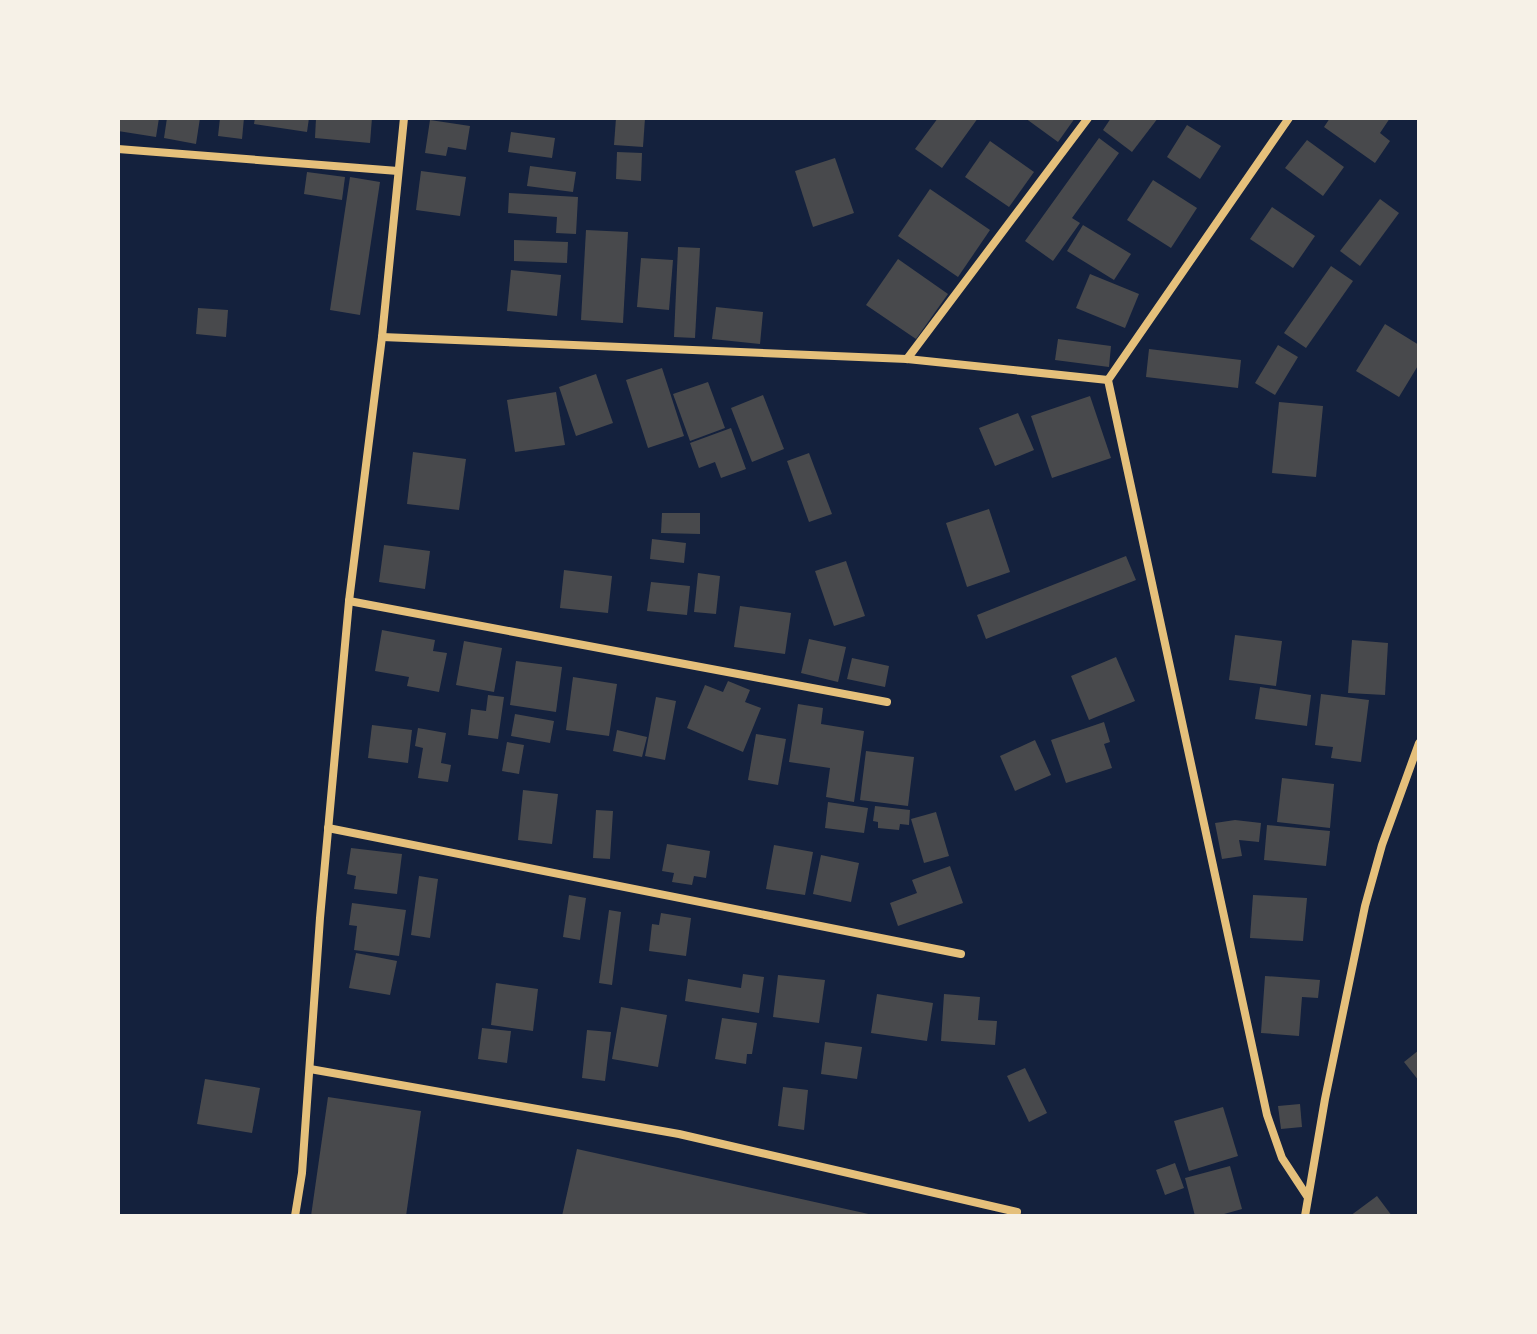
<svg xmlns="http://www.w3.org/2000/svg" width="1537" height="1334" font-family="'Fira Sans',sans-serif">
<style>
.building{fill:#48494c}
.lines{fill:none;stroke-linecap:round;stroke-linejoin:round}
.minor{stroke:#e5c07b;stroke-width:8}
</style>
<rect width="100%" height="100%" fill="#14213d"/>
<!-- building -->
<g class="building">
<path d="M118,118H159L156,137L118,131Z"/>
<path d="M167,118H200L196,144L164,138Z"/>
<path d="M220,118H244L242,139L218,136Z"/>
<path d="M255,118H309L307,132L254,124Z"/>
<path d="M316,118H372L370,143L315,138Z"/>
<path d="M616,118H645L643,147L614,145Z"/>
<path d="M938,118H978L942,168L915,149Z"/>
<path d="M1025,118H1075L1058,142Z"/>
<path d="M1111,118H1158L1132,152L1103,130Z"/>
<path d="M1330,118H1390L1380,133L1390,141L1375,163L1324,127Z"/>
<path d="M430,120L470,126L466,150L448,147L446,156L425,153Z"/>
<path d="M1187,125L1221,146L1200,179L1167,157Z"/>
<path d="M511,132L555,138L552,158L508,152Z"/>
<path d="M1099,138L1119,153L1072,218L1080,223L1053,261L1025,241Z"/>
<path d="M1307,140L1344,167L1323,196L1285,168Z"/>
<path d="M990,141L1034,172L1009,207L965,177Z"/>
<path d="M617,152L642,153L641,181L616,179Z"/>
<path d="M835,158L854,213L813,227L795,171Z"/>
<path d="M530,166L576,172L573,192L527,186Z"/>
<path d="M421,171L466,177L460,216L416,210Z"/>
<path d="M307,172L345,177L342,200L304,194Z"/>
<path d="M350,177L380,182L360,315L330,310Z"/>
<path d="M1153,180L1197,208L1171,248L1127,220Z"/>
<path d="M930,189L990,230L958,277L898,236Z"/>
<path d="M509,193L578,197L576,234L556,233L557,217L508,213Z"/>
<path d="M1380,199L1399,213L1360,266L1340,251Z"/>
<path d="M1272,207L1315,236L1293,268L1250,239Z"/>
<path d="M1083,225L1131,254L1114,280L1067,251Z"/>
<path d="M586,230L628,232L623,323L581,320Z"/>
<path d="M514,240L568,242L567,263L514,261Z"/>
<path d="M678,247L700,248L695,338L674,337Z"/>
<path d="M641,258L673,260L669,310L637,307Z"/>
<path d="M898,259L948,294L916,339L866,305Z"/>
<path d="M1331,266L1353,281L1306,348L1284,333Z"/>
<path d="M511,270L561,275L557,316L507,311Z"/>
<path d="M1090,274L1139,294L1125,328L1076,308Z"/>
<path d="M716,307L763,312L760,344L712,339Z"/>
<path d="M198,308L228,310L226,337L196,334Z"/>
<path d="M1385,324L1419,345V364L1399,397L1356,371Z"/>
<path d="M1058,339L1111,346L1109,367L1055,360Z"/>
<path d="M1278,345L1298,357L1275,395L1255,383Z"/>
<path d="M1149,349L1241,360L1238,388L1146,377Z"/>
<path d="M662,368L684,436L648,448L626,380Z"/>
<path d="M596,374L613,423L576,436L559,387Z"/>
<path d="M708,382L725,428L690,441L673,394Z"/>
<path d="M556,392L565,445L515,452L507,400Z"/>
<path d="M763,395L784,449L752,462L731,408Z"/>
<path d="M1090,396L1111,458L1052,478L1031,416Z"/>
<path d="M1279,402L1323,406L1316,477L1272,473Z"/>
<path d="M1018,413L1034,450L995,466L979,428Z"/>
<path d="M731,428L746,469L721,478L715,462L699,468L690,443Z"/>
<path d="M413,452L466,459L459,510L407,504Z"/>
<path d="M809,453L832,514L809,522L787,461Z"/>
<path d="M989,509L1010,572L967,587L946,523Z"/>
<path d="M662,513H700V534L661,533Z"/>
<path d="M652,539L686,543L684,563L650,559Z"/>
<path d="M384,545L430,551L425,589L379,582Z"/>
<path d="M1126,556L1136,580L986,639L977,615Z"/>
<path d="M846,561L865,616L834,626L815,571Z"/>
<path d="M564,570L612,576L608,613L560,608Z"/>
<path d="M698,573L720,576L716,614L694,612Z"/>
<path d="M651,582L690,586L687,615L647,611Z"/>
<path d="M740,606L791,613L785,654L734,647Z"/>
<path d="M382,630L435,640L433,651L447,653L439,692L407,686L409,677L375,671Z"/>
<path d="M1235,635L1282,641L1276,686L1229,680Z"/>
<path d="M809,639L846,647L838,682L801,673Z"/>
<path d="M1352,640L1388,643L1385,695L1348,693Z"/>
<path d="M464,641L502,648L494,692L456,685Z"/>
<path d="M1116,657L1135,701L1089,720L1071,676Z"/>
<path d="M852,658L889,666L885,687L847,679Z"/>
<path d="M516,661L562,667L556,712L510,705Z"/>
<path d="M573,677L617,684L609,736L566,730Z"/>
<path d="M728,681L750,690L745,702L761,708L743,752L687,728L705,685L723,692Z"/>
<path d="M1260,687L1311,695L1307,726L1255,719Z"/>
<path d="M1321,694L1369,700L1361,762L1331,758L1333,747L1315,745Z"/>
<path d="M488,695L504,697L498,739L468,735L471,709L486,711Z"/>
<path d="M656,697L676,701L665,760L645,756Z"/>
<path d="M798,704L823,708L821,724L864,731L854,802L826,797L830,768L789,762Z"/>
<path d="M515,714L554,721L550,743L511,736Z"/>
<path d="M1104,722L1110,742L1104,744L1112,768L1066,783L1051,740Z"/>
<path d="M372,725L412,730L408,763L368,758Z"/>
<path d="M418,728L446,733L441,763L451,765L448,782L418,778L423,748L415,746Z"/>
<path d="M617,730L647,737L642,757L613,751Z"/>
<path d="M756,734L786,739L778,785L748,780Z"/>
<path d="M1035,740L1051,775L1015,791L1000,756Z"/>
<path d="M507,742L524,745L519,774L502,771Z"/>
<path d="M866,751L914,757L908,806L860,800Z"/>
<path d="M1282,778L1334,784L1330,828L1277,822Z"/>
<path d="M523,790L558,794L552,844L518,840Z"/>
<path d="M828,802L868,808L864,833L825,828Z"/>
<path d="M875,806L910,810L909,825L900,824L899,830L878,828V822L873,821Z"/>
<path d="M596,810L613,811L610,859L593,858Z"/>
<path d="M936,812L949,856L924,863L911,819Z"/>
<path d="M1235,820L1261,823L1259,842L1239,840L1242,856L1222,859L1215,823Z"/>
<path d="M1267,825L1330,831L1326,866L1264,860Z"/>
<path d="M667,844L710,851L706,878L694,876L692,885L672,882L674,873L662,871Z"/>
<path d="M774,845L813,852L805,895L766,889Z"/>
<path d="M351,848L402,854L397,894L354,889L356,876L347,874Z"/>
<path d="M821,855L859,863L851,902L813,894Z"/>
<path d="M950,866L963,903L898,926L890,903L917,893L912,880Z"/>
<path d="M419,876L438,879L430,938L411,935Z"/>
<path d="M569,895L586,898L580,940L563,937Z"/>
<path d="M1253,895L1307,898L1303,941L1250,938Z"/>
<path d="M352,903L406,910L399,956L354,950L357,926L349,925Z"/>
<path d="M609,910L621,912L612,985L599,983Z"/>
<path d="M661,913L691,918L686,956L649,951L652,924L659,925Z"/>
<path d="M356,953L397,961L390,995L349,988Z"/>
<path d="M743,974L764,977L759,1013L685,1001L688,979L741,988Z"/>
<path d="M778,975L825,980L819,1023L773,1017Z"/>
<path d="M1265,976L1320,980L1318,998L1302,997L1299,1036L1261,1033Z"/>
<path d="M496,983L538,989L533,1031L491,1025Z"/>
<path d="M877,994L933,1003L927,1041L871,1033Z"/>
<path d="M944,994L980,997L978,1020L997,1021L995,1045L941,1041Z"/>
<path d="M621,1007L667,1015L658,1067L612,1059Z"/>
<path d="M722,1018L757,1023L752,1054H747L746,1064L715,1059Z"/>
<path d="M482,1028L511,1031L507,1063L478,1059Z"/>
<path d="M587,1030L611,1032L605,1081L582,1078Z"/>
<path d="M825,1042L862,1047L857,1079L821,1074Z"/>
<path d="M1419,1050V1081L1404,1062Z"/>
<path d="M1025,1068L1047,1113L1029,1122L1007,1076Z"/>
<path d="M205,1079L260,1088L252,1133L197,1124Z"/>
<path d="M783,1087L808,1090L804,1130L778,1126Z"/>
<path d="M328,1097L421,1111L406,1216H311Z"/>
<path d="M1300,1104L1302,1127L1281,1129L1278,1106Z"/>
<path d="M1223,1107L1238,1156L1189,1171L1174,1121Z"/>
<path d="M577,1149L873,1215V1216H562Z"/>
<path d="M1175,1163L1184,1188L1165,1195L1156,1170Z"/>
<path d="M1230,1166L1242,1209L1217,1216H1195L1185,1178Z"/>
<path d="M1377,1196L1392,1216H1350Z"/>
</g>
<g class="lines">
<!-- minor -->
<g class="minor">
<path d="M1289,118L1108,380L1267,1115L1282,1158L1307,1196"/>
<path d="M118,149L398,171"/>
<path d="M382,337L907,359L1108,380"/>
<path d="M907,359L1088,118"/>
<path d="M349,601L887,702"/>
<path d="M328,828L961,954"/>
<path d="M310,1069L679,1134L1017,1212"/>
<path d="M295,1216L302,1173L320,918L349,601L382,337L404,118"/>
<path d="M1305,1216L1325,1099L1365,906L1382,845L1419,743"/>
</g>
</g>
<!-- border -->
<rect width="1537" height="1334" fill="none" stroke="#f6f1e7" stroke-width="240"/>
</svg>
